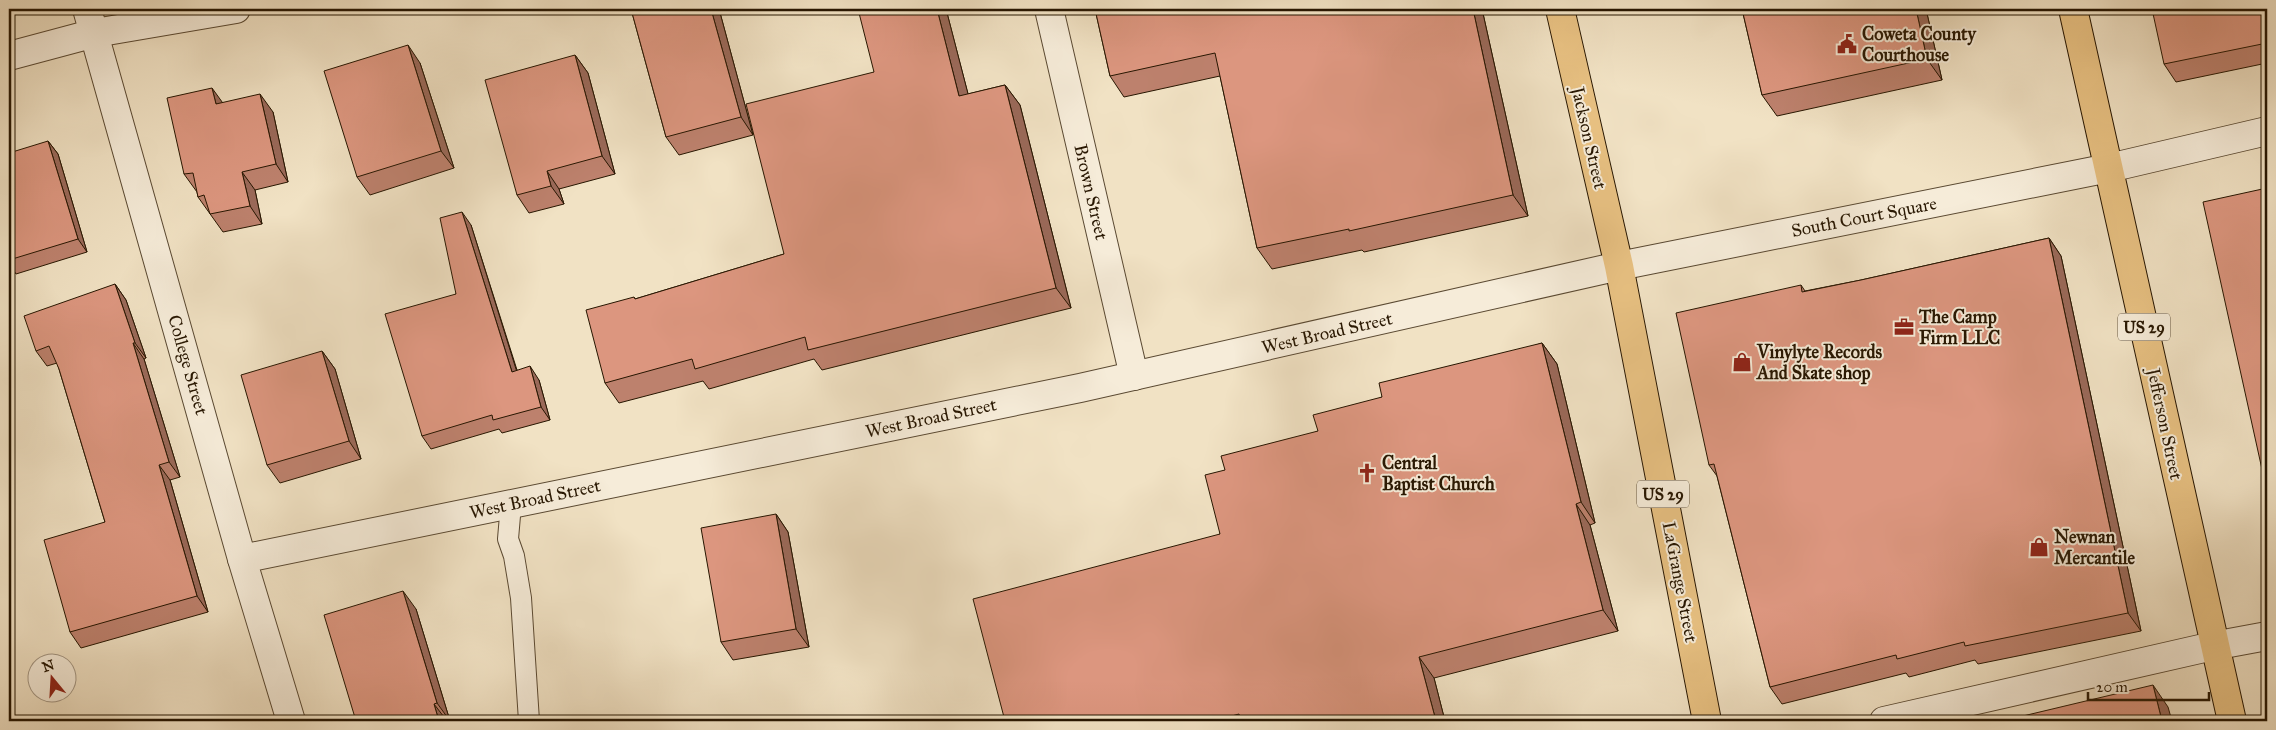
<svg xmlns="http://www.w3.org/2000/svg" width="2276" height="730" font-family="'IM FELL Great Primer',serif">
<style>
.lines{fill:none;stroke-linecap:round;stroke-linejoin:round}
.service-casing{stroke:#5a4932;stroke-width:22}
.minor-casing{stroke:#5a4932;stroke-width:30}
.tertiary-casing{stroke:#5a4932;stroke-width:30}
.primary-casing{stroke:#271601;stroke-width:30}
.service{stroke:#f6ecd9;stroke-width:20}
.minor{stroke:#f6ecd9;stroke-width:28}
.tertiary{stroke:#f6ecd9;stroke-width:28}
.primary{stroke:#e8c182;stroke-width:28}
.wall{fill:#bd816d;stroke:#271601}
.shaded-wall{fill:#9a6959;stroke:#271601}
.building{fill:#dc967f;stroke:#271601}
.labels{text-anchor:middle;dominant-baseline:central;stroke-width:4;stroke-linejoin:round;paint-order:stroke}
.shield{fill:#f6ecd9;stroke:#655642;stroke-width:1}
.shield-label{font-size:16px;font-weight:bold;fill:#271601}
.poi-label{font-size:18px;font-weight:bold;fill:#271601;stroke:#f6ecd9;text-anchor:start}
.street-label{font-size:18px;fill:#271601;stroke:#f6ecd9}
</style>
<rect width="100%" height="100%" fill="#f1e2c4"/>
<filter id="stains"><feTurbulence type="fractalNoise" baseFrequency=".004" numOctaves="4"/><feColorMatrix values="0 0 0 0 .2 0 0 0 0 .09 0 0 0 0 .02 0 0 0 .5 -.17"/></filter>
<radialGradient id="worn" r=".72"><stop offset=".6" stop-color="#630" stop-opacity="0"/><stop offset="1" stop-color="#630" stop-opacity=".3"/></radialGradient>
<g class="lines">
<defs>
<path id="service" d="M511,504L508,539L514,556L521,598L529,721"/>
<g id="minor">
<path d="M87,9L242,559L291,721"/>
<path d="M1049,9L1134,376"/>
<path d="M9,56L95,33L236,9"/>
<path d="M242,559L1080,388L1619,266L2109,168"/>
<path d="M1884,721L2213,646L2267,636"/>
</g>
<path id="tertiary" d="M2109,168L2267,131"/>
<g id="primary">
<path d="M1560,9L1619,266L1707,721"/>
<path d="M2073,9L2232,721"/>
</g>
</defs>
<!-- service casing -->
<use href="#service" class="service-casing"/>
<!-- minor casing -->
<use href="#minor" class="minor-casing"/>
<!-- tertiary casing -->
<use href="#tertiary" class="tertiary-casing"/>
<!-- primary casing -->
<use href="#primary" class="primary-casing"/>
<!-- service -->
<use href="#service" class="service"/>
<!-- minor -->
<use href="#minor" class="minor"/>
<!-- tertiary -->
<use href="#tertiary" class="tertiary"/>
<!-- primary -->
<use href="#primary" class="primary"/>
</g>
<!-- wall -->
<g class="wall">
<path d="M631,9H719L753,135L679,155L666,137Z"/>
<path d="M946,9L968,94L1005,85L1020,105L1071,308L822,370L814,359L709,389L703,381L619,403L605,383L634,297L635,299L784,254L874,72Z"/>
<path d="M1095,9H1482L1528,216L1364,252L1362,250L1272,269L1257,248L1220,76L1124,97L1110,76Z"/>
<path d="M1742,9H1926L1942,80L1777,116L1762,95Z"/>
<path d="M2267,9V63L2176,82L2164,64Z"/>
<path d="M575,55L588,73L615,174L559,189L564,204L529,213L517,195Z"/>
<path d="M420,63L454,168L370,195L357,177Z"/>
<path d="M222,103L273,112L288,182L255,190L262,224L223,232L198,197L197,192L184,174Z"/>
<path d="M48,141L58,154L87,252L16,274L9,263V169Z"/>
<path d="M471,225L517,370L539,380L550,420L502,433L499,429L431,449L422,436L456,294Z"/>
<path d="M2049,238L2061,256L2141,631L1978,664L1975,660L1909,677L1906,673L1782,704L1770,687L1717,476L1709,465L1801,285L1805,291L1861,280Z"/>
<path d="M115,284L126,300L146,358L144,359L180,477L170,480L208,612L81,648L70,632L105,522L59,369L57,363L47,366L36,351Z"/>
<path d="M1542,343L1557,364L1595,523L1590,525L1618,631L1434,678L1445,721H1005L1220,534L1225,470L1318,431L1382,397Z"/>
<path d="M322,351L335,369L361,459L280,483L267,465Z"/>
<path d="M776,514L788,532L809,647L733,660L721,642Z"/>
<path d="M416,609L450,721H356Z"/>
</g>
<!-- shaded-wall -->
<g class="shaded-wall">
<path d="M711,9H719L753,135L741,117Z"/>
<path d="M937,9H946L974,117L959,96Z"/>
<path d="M1473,9H1482L1528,216L1513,195Z"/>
<path d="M1916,9H1926L1942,80L1927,59Z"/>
<path d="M408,45L420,63L454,168L441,151Z"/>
<path d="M575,55L588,73L615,174L602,156Z"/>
<path d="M1005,85L1020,105L1071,308L1056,288Z"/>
<path d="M212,88L225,106L216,104Z"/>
<path d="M260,94L273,112L288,182L276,164Z"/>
<path d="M48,141L58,154L87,252L78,239Z"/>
<path d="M547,171L559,189L564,204L551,186Z"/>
<path d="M242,172L255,190L262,224L250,206Z"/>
<path d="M462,212L471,225L521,385L512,372Z"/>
<path d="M2049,238L2061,256L2141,631L2128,613Z"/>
<path d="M115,284L126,300L146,358L135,343Z"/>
<path d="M133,343L144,359L180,477L169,462Z"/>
<path d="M1542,343L1557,364L1595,523L1581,502Z"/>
<path d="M322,351L335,369L361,459L349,441Z"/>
<path d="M530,366L539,380L550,420L541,407Z"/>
<path d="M159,465L170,480L208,612L197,596Z"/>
<path d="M1576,504L1590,525L1618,631L1603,610Z"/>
<path d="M776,514L788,532L809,647L796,629Z"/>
<path d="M403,591L416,609L450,721L437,703Z"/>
<path d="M1419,657L1434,678L1445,721H1436Z"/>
<path d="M2153,685L2168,707L2172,721H2162Z"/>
<path d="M434,704L447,721H439Z"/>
</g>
<!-- building -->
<g class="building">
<path d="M631,9H711L741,117L666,137Z"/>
<path d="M858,9H937L959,96L1005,85L1056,288L808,350L805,337L695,369L692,359L605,383L586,310L634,297L635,299L784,254L746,104L874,72Z"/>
<path d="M1095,9H1473L1513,195L1349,231V229L1257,248L1215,53L1110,76Z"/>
<path d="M1742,9H1916L1927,59L1762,95Z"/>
<path d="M2152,9H2267V43L2164,64Z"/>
<path d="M408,45L441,151L357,177L324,71Z"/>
<path d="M575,55L602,156L547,171L551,186L517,195L485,80Z"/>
<path d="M212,88L216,104L260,94L276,164L242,172L250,206L210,214L204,195L198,197L193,173L184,174L167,98Z"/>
<path d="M48,141L78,239L9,260V153Z"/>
<path d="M2267,188V492L2203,202Z"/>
<path d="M462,212L512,372L530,366L541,407L493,420L492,415L422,436L385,314L456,294L440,218Z"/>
<path d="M2049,238L2128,613L1965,646L1964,642L1897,659L1896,655L1770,687L1714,464L1709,465L1676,313L1801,285L1802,292L1861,280Z"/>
<path d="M115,284L135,343H133L169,462L159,465L197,596L70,632L44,540L105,522L59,369L49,346L36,351L24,316Z"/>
<path d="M1542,343L1581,502L1576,504L1603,610L1419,657L1436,721H1241L1239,714L1213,721H1005L973,599L1220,534L1205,475L1225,470L1221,456L1318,431L1313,415L1382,397L1379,383Z"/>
<path d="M322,351L349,441L267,465L241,375Z"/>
<path d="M776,514L796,629L721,642L701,528Z"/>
<path d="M403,591L437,703L434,704L439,721H356L324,615Z"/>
<path d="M2153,685L2162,721H2002Z"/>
<path d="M676,719V721H667Z"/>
</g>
<!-- icons -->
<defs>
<symbol id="civic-bare" viewBox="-9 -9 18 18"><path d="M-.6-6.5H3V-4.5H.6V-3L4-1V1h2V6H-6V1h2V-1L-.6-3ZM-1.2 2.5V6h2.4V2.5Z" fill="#8f2418" stroke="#f6ecd9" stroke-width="2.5" paint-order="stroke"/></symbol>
<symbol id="office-bare" viewBox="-9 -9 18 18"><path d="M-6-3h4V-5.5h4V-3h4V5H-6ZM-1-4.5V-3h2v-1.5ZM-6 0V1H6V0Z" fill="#8f2418" stroke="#f6ecd9" stroke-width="2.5" paint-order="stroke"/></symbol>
<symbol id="shop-bare" viewBox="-9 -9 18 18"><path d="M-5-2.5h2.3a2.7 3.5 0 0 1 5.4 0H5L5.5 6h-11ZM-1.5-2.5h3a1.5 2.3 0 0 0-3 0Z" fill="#8f2418" stroke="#f6ecd9" stroke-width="2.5" paint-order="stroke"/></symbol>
<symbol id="church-bare" viewBox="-9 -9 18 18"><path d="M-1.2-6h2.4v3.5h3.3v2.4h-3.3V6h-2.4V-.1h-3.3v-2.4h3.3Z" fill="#8f2418" stroke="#f6ecd9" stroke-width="2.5" paint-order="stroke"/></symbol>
</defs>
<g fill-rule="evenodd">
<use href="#civic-bare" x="1833" y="30" width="28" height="28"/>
<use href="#office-bare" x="1890" y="313" width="28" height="28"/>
<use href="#shop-bare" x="1728" y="348" width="28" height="28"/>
<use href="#church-bare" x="1353" y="459" width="28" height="28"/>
<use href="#shop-bare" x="2025" y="533" width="28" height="28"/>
</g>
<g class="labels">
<!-- shield labels -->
<g class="shield">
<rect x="2118" y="313.5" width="52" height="27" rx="4"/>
<rect x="1637" y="480.5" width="52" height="27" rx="4"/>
</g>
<g class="shield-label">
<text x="2144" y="327">US 29</text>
<text x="1663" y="494">US 29</text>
</g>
<!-- poi labels -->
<g class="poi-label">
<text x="1862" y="34">Coweta County<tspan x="1862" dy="21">Courthouse</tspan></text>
<text x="1919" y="317">The Camp<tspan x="1919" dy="21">Firm LLC</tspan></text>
<text x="1757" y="352">Vinylyte Records<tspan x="1757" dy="21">And Skate shop</tspan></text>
<text x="1382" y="463">Central<tspan x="1382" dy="21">Baptist Church</tspan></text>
<text x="2054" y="537">Newnan<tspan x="2054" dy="21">Mercantile</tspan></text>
</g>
<!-- street labels -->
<g class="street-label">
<text transform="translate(1589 138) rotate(77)">Jackson Street</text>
<text transform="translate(1091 192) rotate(77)">Brown Street</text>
<text transform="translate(1864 217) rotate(-11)">South Court Square</text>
<text transform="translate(1327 333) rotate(-13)">West Broad Street</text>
<text transform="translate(188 365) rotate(74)">College Street</text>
<text transform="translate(931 418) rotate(-12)">West Broad Street</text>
<text transform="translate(2165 424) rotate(78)">Jefferson Street</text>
<text transform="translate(535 499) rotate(-12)">West Broad Street</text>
<text transform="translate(1680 582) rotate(79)">LaGrange Street</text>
</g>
</g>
<!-- margin -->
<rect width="2276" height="730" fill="none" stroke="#f1e2c4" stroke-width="30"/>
<rect x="10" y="10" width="2256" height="710" fill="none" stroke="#271601" stroke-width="2.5"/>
<rect x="15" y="15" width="2246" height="700" fill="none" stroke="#271601"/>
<!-- north arrow -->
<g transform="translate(52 678) rotate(342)"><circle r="24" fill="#f6ecd9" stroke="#a39683"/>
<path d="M0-4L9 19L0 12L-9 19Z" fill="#8f2418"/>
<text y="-8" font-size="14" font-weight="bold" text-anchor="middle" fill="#271601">N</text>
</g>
<!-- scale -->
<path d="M2088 692v8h121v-8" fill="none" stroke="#271601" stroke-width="2.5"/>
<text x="2096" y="692" font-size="15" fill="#271601" stroke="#f6ecd9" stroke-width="4" paint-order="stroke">20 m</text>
<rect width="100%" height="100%" filter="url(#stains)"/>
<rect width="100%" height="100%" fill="url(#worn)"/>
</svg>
